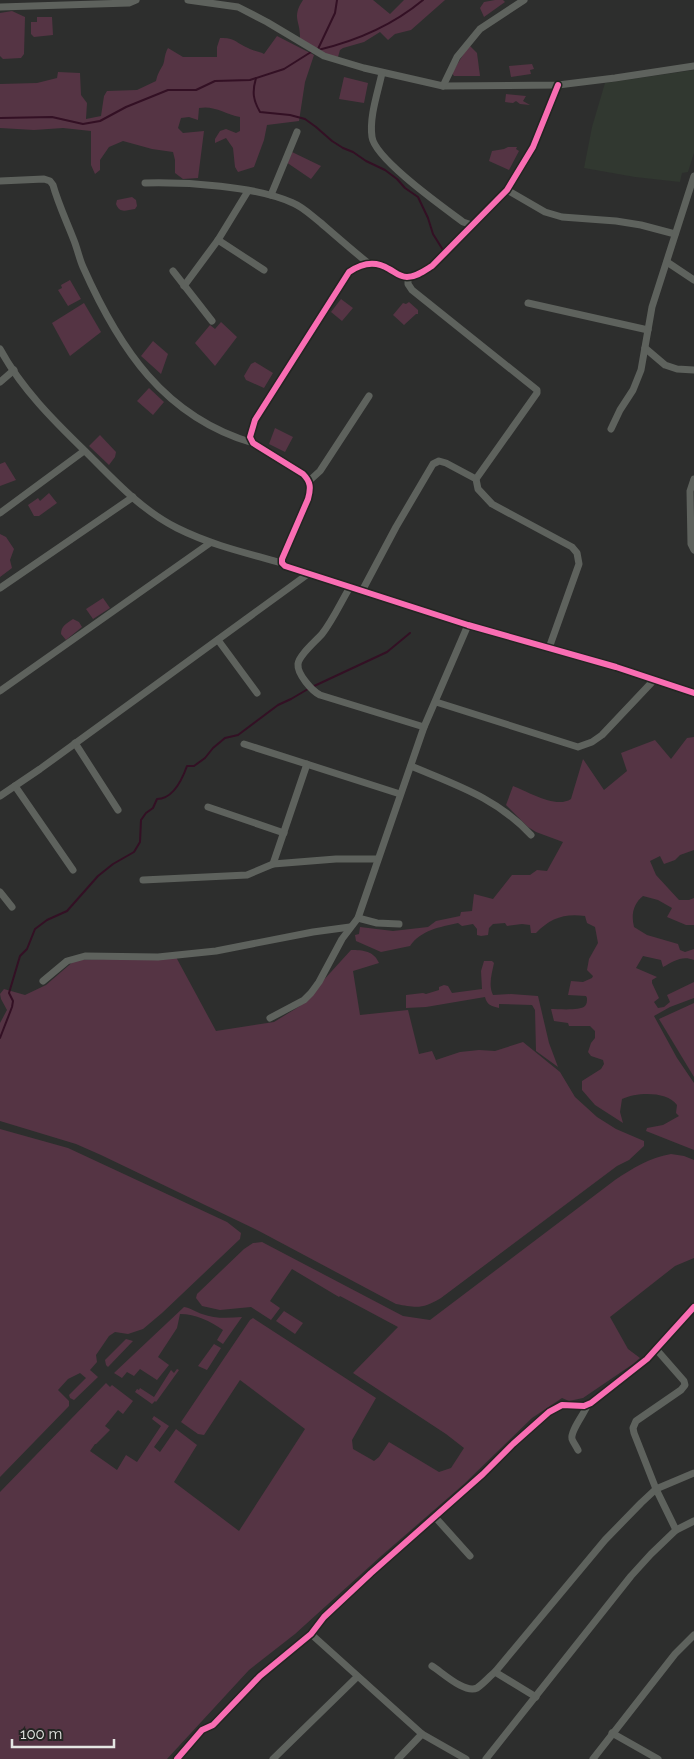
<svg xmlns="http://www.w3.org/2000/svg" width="694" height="1759" font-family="Raleway,sans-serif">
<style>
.built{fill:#313830}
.green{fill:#553444}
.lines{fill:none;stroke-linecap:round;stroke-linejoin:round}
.stream{stroke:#331024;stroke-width:2}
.minor{stroke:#5e625d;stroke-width:7}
.cycleway-casing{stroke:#232522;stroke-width:9}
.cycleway{stroke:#f96db3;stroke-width:6}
</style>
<rect width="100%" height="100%" fill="#2d2e2d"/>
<!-- built -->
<path class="built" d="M694,70V153L688,172L682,173L680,182L635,177L584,168L592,127L605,83Z"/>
<!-- green -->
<g class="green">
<path d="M303,0H373L390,14L404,0H445L411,30L395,34L388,40L380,32L364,42L343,48L340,50L338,57L327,55L300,39C301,21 291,18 303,0Z"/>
<path d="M495,0H503L505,2L484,17L480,8L484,2Z"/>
<path d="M12,11L25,17L24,54L21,58L3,59L0,56V13Z"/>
<path d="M37,17H52L53,35L34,37L31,34V22H37Z"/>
<path d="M277,36L314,55L305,82L299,121L267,125L264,140L254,167L238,172L235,167L233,148L226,138L215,143V139L220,131L226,129L236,133L240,131V117C225,114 214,105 199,108L198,120L189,117L181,118L178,128L183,133L204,131L198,178L183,179L175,173V160L173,152L152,149L123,141L109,147L100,160V170L95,174L91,165V131L63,128L34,130L0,128V84L37,83L57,78L58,72L80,73L81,95L87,103L86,119L101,116L104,96L107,91L137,90L156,81C158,73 159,72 163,65C165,60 164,55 168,48L183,57H217V47L220,38C235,37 236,43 248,48C253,51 259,51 264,54Z"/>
<path d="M469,45L477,53L480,76H454L452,73Z"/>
<path d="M532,64L534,69L530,70L531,74L511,77L509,66Z"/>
<path d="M344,77L368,83L364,103L339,99Z"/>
<path d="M506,94L526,96L523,101L530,105L520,104L516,101L513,103L505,102Z"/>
<path d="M508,147H517L516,149L519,151L509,170L489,161L492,151L504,149Z"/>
<path d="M292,152L321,166L311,179L286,162Z"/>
<path d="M132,197L136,200L137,206L135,209C126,210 120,214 116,204L117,200Z"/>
<path d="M70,280L81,299L68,306L58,290L62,288L61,285Z"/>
<path d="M341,299L353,308L342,321L331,312Z"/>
<path d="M409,302L418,310V314H416L404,325L393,315L403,303L406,304Z"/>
<path d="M84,303L101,332L70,356L52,323Z"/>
<path d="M221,322L237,337L215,366L195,343L210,325L215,329Z"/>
<path d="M153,341L168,354L161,374L141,356Z"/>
<path d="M255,362L273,373L264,388L246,380L244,376L251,364Z"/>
<path d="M149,388L164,402L153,415L137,401Z"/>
<path d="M275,428L293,437L285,452L269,444Z"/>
<path d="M100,435L116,452L115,457L109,465L89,446Z"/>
<path d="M5,462L16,480L0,486V464Z"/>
<path d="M49,493L57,503L39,516H34L28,505L38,498L40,501Z"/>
<path d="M0,534L6,537L14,549L10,560L12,568L0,577Z"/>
<path d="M103,598L110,608L93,619L86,609Z"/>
<path d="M73,619L79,622L82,627L66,640L61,634C61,626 67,623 73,619Z"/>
<path d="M694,737V850L680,855L675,860L664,864L660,856L650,861L656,875L679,900H689L694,898V925H686L667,917L672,908L658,900L643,896C633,904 631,915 634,927L647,935L678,944L680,950L685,952L694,949V960C682,955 674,961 663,967L661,960L643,956L636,968L657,977L652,980V983L659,998L654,1002L658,1008L664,1007L670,1002L667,995L694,982V998L670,1007L654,1016L677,1058L694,1083V1150L646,1131L647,1128L663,1125L679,1116L676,1113L677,1105C667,1091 637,1092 622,1099L620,1112L623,1123L595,1105L582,1090V1081L601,1069L604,1064L603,1060L591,1056L588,1052L591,1043L595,1038V1031L590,1026H569L568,1023L554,1021L551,1009C558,1009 580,1011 585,1006C587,1004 587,1001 587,998L586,996L568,995L571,981L583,982L592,978L593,976L587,970L589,959L598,943L595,927L587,923L585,916C565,913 550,918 536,933H531L530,925L522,924L507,926L505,923L493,924L489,928L488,935L481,936L477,935V929L473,924L462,926L458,923C440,927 421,930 410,946L381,952L356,941L355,935L359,934L360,927L393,931L428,927L436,921L460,916L461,912L472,911L474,894L493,899L512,875H530L537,870L547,871L563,842L536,832L528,827L506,805L513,786C529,792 556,809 571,799L583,759L604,790L627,771L621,753L655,740L671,759L687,738Z"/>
<path d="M351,950C363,950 374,951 379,963L353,971L360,1015L408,1010L419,1054L432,1051L436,1060L460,1052L479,1050L495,1051L523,1042L560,1072L575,1097L597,1117L616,1129L644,1141V1146L629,1160L617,1166L441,1298C423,1309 417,1308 396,1304L259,1231L101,1155L76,1144L0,1121V1023L7,1010L1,999L0,994L4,989L25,995L46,985L75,960L176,957L216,1031L274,1022L300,1006Z"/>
<path d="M484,961H492L494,963C492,973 488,985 493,995L511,994L538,996L549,1043L558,1067L536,1051L535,1010L532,1005L499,1004V1008C491,1006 487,1005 485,997L426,1007L406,1008V995L423,993L426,994L439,990V987L444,985L448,986L452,993L482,989L481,971Z"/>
<path d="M694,1003V1077L659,1019Z"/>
<path d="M0,1129L68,1148L227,1222L241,1233L240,1239L162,1313L143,1329L128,1334L115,1332L109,1336L96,1355L97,1362L90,1370L98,1377L74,1400L70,1398L69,1395L86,1378L80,1373L68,1379L58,1390L69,1401V1406L0,1477Z"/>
<path d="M671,1154L684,1156L694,1160V1258L675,1266L610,1317L628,1349L640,1358L633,1364L583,1398L569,1401L562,1398L532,1418L464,1484L380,1557L295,1634L249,1670L167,1759H0V1492L106,1383L110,1387L112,1385L133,1401L123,1414L118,1410L105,1426L110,1430L96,1444H95L90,1451L117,1470L126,1455L137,1462L161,1426L152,1419L154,1416L169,1426L154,1447L160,1452L176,1429L197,1445L174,1482L239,1531L305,1429L240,1380L204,1435L198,1434L181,1422L250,1320L253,1318L376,1398L352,1440L353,1449L374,1461L379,1457L389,1442L439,1472L451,1468L464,1448L446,1434L353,1373L398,1327L340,1296L339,1297L292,1269L270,1301L280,1308L271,1320L251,1307L220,1310L202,1306L196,1298L197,1294L244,1249L253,1243L262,1242L403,1316L430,1320L615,1180C633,1168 649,1158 671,1154Z"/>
<path d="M184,1307C191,1308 196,1312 202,1314C215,1319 228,1318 242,1317L223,1344L217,1340L223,1330C210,1321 196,1314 180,1314L177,1328L158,1357L169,1365L157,1380L140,1369L134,1376L127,1372L122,1378L114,1373Z"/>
<path d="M284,1311L303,1323L295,1334L276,1321Z"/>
<path d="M126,1339L133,1341L108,1367L106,1365L105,1360Z"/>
<path d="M214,1344L221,1348L207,1370L198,1366Z"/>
<path d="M177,1369L179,1370L156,1402L155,1401L152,1404L135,1392L137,1389L139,1390L140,1388L154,1397L171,1370L174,1373Z"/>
</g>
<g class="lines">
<!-- stream -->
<g class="stream">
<path d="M318,49L335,13L337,0"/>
<path d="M318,50C356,41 393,25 423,0"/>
<path d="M256,78C252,92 253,100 260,112L290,115L305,119L316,127L332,141L343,148L353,152L366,161L385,170L397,179L405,188L418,197L428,218L433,234L443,250"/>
<path d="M0,118L52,117L83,124L100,121L126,107L168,90H196L215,81L250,80L284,69L311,52"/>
<path d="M312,687L387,652L410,633"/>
<path d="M0,1038L12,1007L13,1001L9,993L20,956L27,949L35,929L47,920L67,911L98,876L113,864L134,852L140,842L141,820L146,813L153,808L157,799C173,799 182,780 187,766H194L205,758L213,748L225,738L238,735L278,705L291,699L308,689"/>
</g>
<!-- minor -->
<g class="minor">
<path d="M188,0L238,7L267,22L324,56L364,68L443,86L558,85L615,78L694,66"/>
<path d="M0,7L129,3L136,0"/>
<path d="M382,73C378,92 369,117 372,137C375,159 443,207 463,222L472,225"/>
<path d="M558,85L533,147L507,190L432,266C424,271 416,277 407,277C399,277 395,272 389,269C375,260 362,263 349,272L255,420L250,437L253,443L303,474C311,482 311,488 308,499L282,559V563L285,566L468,625L616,667L694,693"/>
<path d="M443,86L457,57L480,29L524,0"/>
<path d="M0,181L44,179L50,181L53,185C58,203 66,220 73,238C77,247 79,258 83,267C119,348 164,417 253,443"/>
<path d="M145,183C186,182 256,186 293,203C303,207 312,216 321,223C336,236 352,250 368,263"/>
<path d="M507,190L545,212L562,217L616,221L641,225L675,234"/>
<path d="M271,195L297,132"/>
<path d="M218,240L264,270"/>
<path d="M667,262L694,280"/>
<path d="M173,271L212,321"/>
<path d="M408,277V284L412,290L537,390V393L476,479L478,489L492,504L572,547L577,553L579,564L549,648"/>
<path d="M184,286L218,240L248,191"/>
<path d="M528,303L648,330"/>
<path d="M645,348L665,365L677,369L694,370"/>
<path d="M0,349C21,388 53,420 85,451C113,479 141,510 177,528C211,545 246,553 282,563"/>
<path d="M0,382L14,370"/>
<path d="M611,429L620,410L633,390L641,370L652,307L694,176"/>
<path d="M694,479L690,491L691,544L694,550"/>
<path d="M309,481L320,471L369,396"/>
<path d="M0,513L84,451"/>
<path d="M350,587C341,602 333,620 322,634C316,641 299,655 298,664C297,674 312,691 320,695L424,727"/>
<path d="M0,588L133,497"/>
<path d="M362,591L396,527L433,464L439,461L446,463L476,479"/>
<path d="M218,640L257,693"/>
<path d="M0,691L210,543"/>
<path d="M436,702L578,747L592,742L602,735L654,680"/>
<path d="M75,743L118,810"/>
<path d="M244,744L400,794"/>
<path d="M411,766C456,785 497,798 531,835"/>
<path d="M15,786L73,870"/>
<path d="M0,796L40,769L308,574"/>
<path d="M208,807L284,833"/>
<path d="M273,864L307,764"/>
<path d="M143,880L247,875L273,864L336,859H377"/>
<path d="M0,892L12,907"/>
<path d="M358,918L377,923L399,924"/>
<path d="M43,981L67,961L85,956L158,957L216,951L313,932L350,927"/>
<path d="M270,1018L304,1000L311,993L319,982L342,939L358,918L424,727L468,625"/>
<path d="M656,1349L684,1381L685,1385L681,1390L636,1421L633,1428L634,1433L656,1489L676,1530"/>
<path d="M578,1450C576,1446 573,1442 572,1439C570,1431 585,1413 588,1404"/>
<path d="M435,1517L470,1556"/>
<path d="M311,1634L422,1734L466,1759"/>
<path d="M432,1666C443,1673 465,1694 477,1688C483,1684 489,1677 495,1672L605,1540L641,1503L656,1489L694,1473"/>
<path d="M495,1672L536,1697"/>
<path d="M612,1733L658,1759"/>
<path d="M177,1759L202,1730L213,1725L260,1676L311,1634L324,1617L371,1573L483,1474L513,1444L549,1412L562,1405L584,1406L591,1403L647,1359L694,1307"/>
<path d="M273,1759L357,1677"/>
<path d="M398,1759L422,1734"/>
<path d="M486,1759L631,1576L651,1554L676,1530L694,1521"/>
<path d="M593,1759L675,1654L694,1635"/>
</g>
<defs>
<g id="cycleway">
<path d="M558,85L533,147L507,190L432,266C424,271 416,277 407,277C399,277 395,272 389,269C375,260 362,263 349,272L255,420L250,437L253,443L303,474C311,482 311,488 308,499L282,559V563L285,566L468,625L616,667L694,693"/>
<path d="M177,1759L202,1730L213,1725L260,1676L311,1634L324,1617L371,1573L483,1474L513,1444L549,1412L562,1405L584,1406L591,1403L647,1359L694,1307"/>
</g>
</defs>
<!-- cycleway casing -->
<use href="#cycleway" class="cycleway-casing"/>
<!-- cycleway -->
<use href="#cycleway" class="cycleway"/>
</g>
<!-- scale -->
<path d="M12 1739v8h102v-8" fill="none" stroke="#e4e6e3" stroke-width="2.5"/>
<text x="20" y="1739" font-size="15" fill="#e4e6e3" stroke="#232522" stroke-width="4" paint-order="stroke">100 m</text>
</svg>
